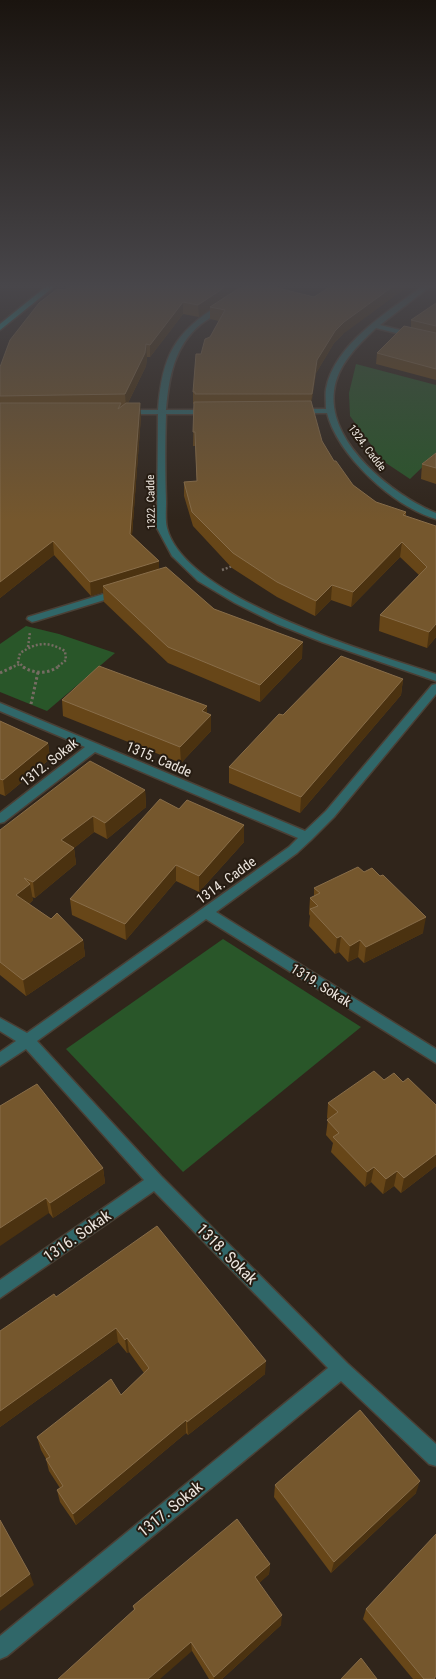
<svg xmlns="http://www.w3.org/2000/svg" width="436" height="1679" font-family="'Roboto Condensed',sans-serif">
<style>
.green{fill:#295629}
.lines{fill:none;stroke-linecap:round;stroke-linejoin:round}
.minor-casing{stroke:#4a4036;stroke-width:3}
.major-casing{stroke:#4a4036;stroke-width:3}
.path-far1{stroke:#766c63;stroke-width:2.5;stroke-dasharray:2 2;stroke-linecap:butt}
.path{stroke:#766c63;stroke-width:3;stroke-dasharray:2.5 2.5;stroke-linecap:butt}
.minor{fill:#306769;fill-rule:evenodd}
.major{fill:#11a6a9;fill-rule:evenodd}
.wall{fill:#674618}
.shaded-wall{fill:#4b3210}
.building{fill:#75572d;stroke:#886d49}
.labels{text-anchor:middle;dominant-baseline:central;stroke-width:4;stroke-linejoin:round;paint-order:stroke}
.far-street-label{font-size:11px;fill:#ece5de;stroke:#261c12}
.street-label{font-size:14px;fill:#ece5de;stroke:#261c12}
.near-street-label{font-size:16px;fill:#ece5de;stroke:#261c12}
</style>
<rect width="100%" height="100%" fill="#30251b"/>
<!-- green -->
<g class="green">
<path d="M356,364L436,385V454L410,479L383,461L350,416L349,393Z"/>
<path d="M26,626L59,634L115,653L47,711L0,692V644Z"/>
<path d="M223,939L361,1027L183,1172L66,1049Z"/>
</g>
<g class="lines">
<defs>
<g id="minor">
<path d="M424,285H432L380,325L436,339V343L376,328C358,345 337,365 334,391C327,443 393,495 436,513V519C394,507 338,456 327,413H297L293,411L297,409H326C326,402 325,395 326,389C334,344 389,311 424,285Z"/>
<path d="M220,304L227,306C219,313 209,318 201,324C174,346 169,377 166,410H210L214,412L210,414H166C165,444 165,472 166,502C166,510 165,520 167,528C185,599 372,653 436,674V681L322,642L277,624L235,603L198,581L172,556L157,528L158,414H125L121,412L125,410H158C162,356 174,333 220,304Z"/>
<path d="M120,589L125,592L124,594L36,621L32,622L27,619L28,617Z"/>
<path d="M436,684V694L334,817L311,840L297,853L216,912L436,1049V1063L206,919L37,1041L161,1176L347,1363L436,1444V1466L429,1464L341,1381L7,1656L0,1659V1636L328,1368L154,1191L0,1298V1280L144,1180L26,1049L0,1066V1052L16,1041L0,1031V1018L27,1033L289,847L298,838L95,752L4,822L0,823V813L85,747L0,711V703L305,831L326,811L432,685Z"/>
</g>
<path id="major" d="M48,285H56L0,330V324Z"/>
</defs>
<!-- minor casing -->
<use href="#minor" class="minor-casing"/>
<!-- major casing -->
<use href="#major" class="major-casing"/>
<!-- path-far1 -->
<g class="path-far1">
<path d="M222,570L235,565"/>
<path d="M28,647L30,632"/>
<path d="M10,668L20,664"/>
<path d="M25,668L18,662L20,653C38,642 47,641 65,651L66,660L56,668"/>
</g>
<!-- path -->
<g class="path">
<path d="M23,667C35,674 47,674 58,667"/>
<path d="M0,673L13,667"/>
<path d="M31,704L38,672"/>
</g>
<!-- minor -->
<use href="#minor" class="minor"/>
<!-- major -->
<use href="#major" class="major"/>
</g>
<!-- wall -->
<g class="wall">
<path d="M71,285H238V289L343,334L334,343L316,373L311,404L322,441L334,461L353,485L376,502L406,512V516L436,526V637L427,648L379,631L380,615L419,575L400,557L351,607L331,600L315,616L277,597L232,568L193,526L184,496V482L197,481L195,446H193L194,404H193V392L201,354L219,321L210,319V309L199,317L183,314L150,357H147L146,366L128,403L141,416L132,535L159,561V569L214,609L302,658L260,702L168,663L104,602L103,592L91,596L54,555L0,598V367L65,290Z"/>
<path d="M436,303V380L376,364L377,353L411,328V320Z"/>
<path d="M436,453V484L421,479L422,464Z"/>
<path d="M403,679L401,695L300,813L229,783V767L283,715Z"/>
<path d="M62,700L207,713L211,715V731L181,763L63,716Z"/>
<path d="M0,721L48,743L50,759L5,796L0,794Z"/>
<path d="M145,790L146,807L107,839L94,832L74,848L76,864L35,898L32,897L33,900L29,904L83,940L85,956L26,996L0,975V830Z"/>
<path d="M179,809L244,825V842L199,892L176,881L126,940L72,915L70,899Z"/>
<path d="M314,888L423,933L364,963L358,957L348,962L339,952L335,954L309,926L310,916L309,914L310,898L314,896Z"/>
<path d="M384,1080L403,1082L436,1105V1166L401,1193L394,1186L383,1194L371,1182L365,1187L331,1152L333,1143L326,1135L328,1119L327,1118L328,1103Z"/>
<path d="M0,1106L103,1168L105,1183L53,1218L49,1213Z"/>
<path d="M56,1297L265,1374L188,1435L186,1433L76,1525L60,1502L57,1490L60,1488L49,1471L46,1459L41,1450L37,1437L121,1395L144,1373L129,1352L127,1353L118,1342L0,1427V1331Z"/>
<path d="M275,1485L416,1493L331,1573L274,1497Z"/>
<path d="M270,1564L269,1574L259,1583L281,1625L222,1679H209L192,1651L134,1610L133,1606Z"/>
<path d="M366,1609L436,1679H413L363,1619Z"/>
</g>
<!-- shaded-wall -->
<g class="shaded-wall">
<path d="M226,285H238V290L210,307V309L199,317L198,305Z"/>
<path d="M395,285H410L343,334L334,343L316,373L311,407L312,394L317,360L335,331L344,322Z"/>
<path d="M183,302V314L150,357V345Z"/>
<path d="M146,344L147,357L146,366L126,407L125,394Z"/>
<path d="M140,403L141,416L131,547L130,534Z"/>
<path d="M53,541L54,555L0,598V582Z"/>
<path d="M402,542L400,557L351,607L353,592Z"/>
<path d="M159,561V575L103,586V592L91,596L90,582Z"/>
<path d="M332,585L331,600L315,616L316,601Z"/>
<path d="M436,624V637L427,648L429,632Z"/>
<path d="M303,642L302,658L260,702V685Z"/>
<path d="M403,679L401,695L300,813L301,797Z"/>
<path d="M207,706V719L211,715V731L181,763L180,747L202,711Z"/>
<path d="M48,743L50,759L5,796L3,780Z"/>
<path d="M145,790L146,807L107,839L105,823Z"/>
<path d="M93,816L94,832L64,856L61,840Z"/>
<path d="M244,825V842L199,892V876Z"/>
<path d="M74,848L76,864L35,898L33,882Z"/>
<path d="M176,865V881L126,940L125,924Z"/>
<path d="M30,884L33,900L19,912L16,895Z"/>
<path d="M426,917L423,933L364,963L366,947Z"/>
<path d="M341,936L339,952L335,954L337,938Z"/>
<path d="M83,940L85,956L26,996L23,980Z"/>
<path d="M360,940L358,957L348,962L350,946Z"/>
<path d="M436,1154V1166L401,1193L404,1178Z"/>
<path d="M374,1167L371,1182L365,1187L367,1172Z"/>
<path d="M103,1168L105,1183L53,1218L50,1203Z"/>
<path d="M397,1171L394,1186L383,1194L386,1179Z"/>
<path d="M46,1198L49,1213L0,1246V1228Z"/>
<path d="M116,1328L118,1342L0,1427V1411Z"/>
<path d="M127,1338L129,1352L127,1353L125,1340Z"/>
<path d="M266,1361L265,1374L188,1435L187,1422Z"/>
<path d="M186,1420V1433L76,1525L73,1514Z"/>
<path d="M420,1481L416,1493L331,1573L334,1562Z"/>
<path d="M270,1564L269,1574L254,1588L255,1577Z"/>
<path d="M30,1574L34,1585L0,1611V1597Z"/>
<path d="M282,1615L281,1625L222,1679H214V1677Z"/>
<path d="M191,1642L192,1651L160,1679H148Z"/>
</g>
<!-- building -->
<g class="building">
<path d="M71,285H228L198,305L183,302L150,345L146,344L145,353L125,394L0,396V367L10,340L39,303L57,289L65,290Z"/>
<path d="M244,285H266L314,297L333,285H395L344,322L335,331L317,360L312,394H195V392H193L196,354H201L205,339L210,337L225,310L210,307Z"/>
<path d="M436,303V326L411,320Z"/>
<path d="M404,326L436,333V369L377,353Z"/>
<path d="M311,401L322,441L334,461H336L353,485L376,502L406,512L403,515L436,526V624L429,632L380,615L427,567L402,542L353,592L332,585L316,601L277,582L233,553L192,512L184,482L197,481L195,432H193L194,402Z"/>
<path d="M0,403H121L118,409L126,403H140L130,534L159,561L90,582L53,541L0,582Z"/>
<path d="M436,453V468L422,464Z"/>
<path d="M166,567L214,609L303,642L260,685L168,647L103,586Z"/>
<path d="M341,656L403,679L301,797L229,767L279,714L283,715Z"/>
<path d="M99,666L207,706L202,711L211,715L180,747L62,700Z"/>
<path d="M0,721L48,743L3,780L0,779Z"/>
<path d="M90,761L145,790L105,823L93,816L61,840L74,848L33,882L24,878L30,884L16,895L51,919L57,913L83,940L23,980L0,962V830Z"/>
<path d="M160,799L179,809L187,800L244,825L199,876L176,865L125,924L70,899Z"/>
<path d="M358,867L364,872L372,868L380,876L383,875L426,917L366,947L360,940L350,946L341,936L337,938L310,909L318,906L310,898L320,893L314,888Z"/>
<path d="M374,1071L384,1080L394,1073L403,1082L408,1078L436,1105V1154L404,1178L397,1171L386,1179L374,1167L367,1172L333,1137L339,1133L327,1120L338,1112L328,1103Z"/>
<path d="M37,1084L103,1168L50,1203L46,1198L0,1228V1106Z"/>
<path d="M157,1226L266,1361L187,1422L186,1420L73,1514L57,1490L63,1486L46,1459L50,1457L37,1437L111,1379L121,1395L149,1368L127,1338L125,1340L116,1328L0,1411V1331L54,1294L56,1297Z"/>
<path d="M360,1410L420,1481L334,1562L275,1485Z"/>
<path d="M237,1519L270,1564L255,1577L282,1615L214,1677L191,1642L148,1679H58L135,1609L133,1606Z"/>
<path d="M0,1520L30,1574L0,1597Z"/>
<path d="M436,1534V1676L434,1679H424L366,1609Z"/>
<path d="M361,1658L377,1679H341Z"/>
</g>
<!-- sky -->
<linearGradient id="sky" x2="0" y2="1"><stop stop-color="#1a140f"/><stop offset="0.55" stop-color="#48464a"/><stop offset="1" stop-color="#48464a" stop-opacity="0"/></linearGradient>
<rect width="436" height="520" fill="url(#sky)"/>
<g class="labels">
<!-- far-street labels -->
<g class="far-street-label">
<text transform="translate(367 448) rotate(53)">1324. Cadde</text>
<text transform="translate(151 502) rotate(-91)">1322. Cadde</text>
</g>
<!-- street labels -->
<g class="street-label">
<text transform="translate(159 759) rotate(23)">1315. Cadde</text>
<text transform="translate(49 762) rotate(-38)">1312. Sokak</text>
<text transform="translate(226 880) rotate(-36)">1314. Cadde</text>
<text transform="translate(321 985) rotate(32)">1319. Sokak</text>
</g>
<!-- near-street labels -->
<g class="near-street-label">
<text transform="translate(77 1236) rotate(-35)">1316. Sokak</text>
<text transform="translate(227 1254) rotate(45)">1318. Sokak</text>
<text transform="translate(170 1509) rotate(-39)">1317. Sokak</text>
</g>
</g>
</svg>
